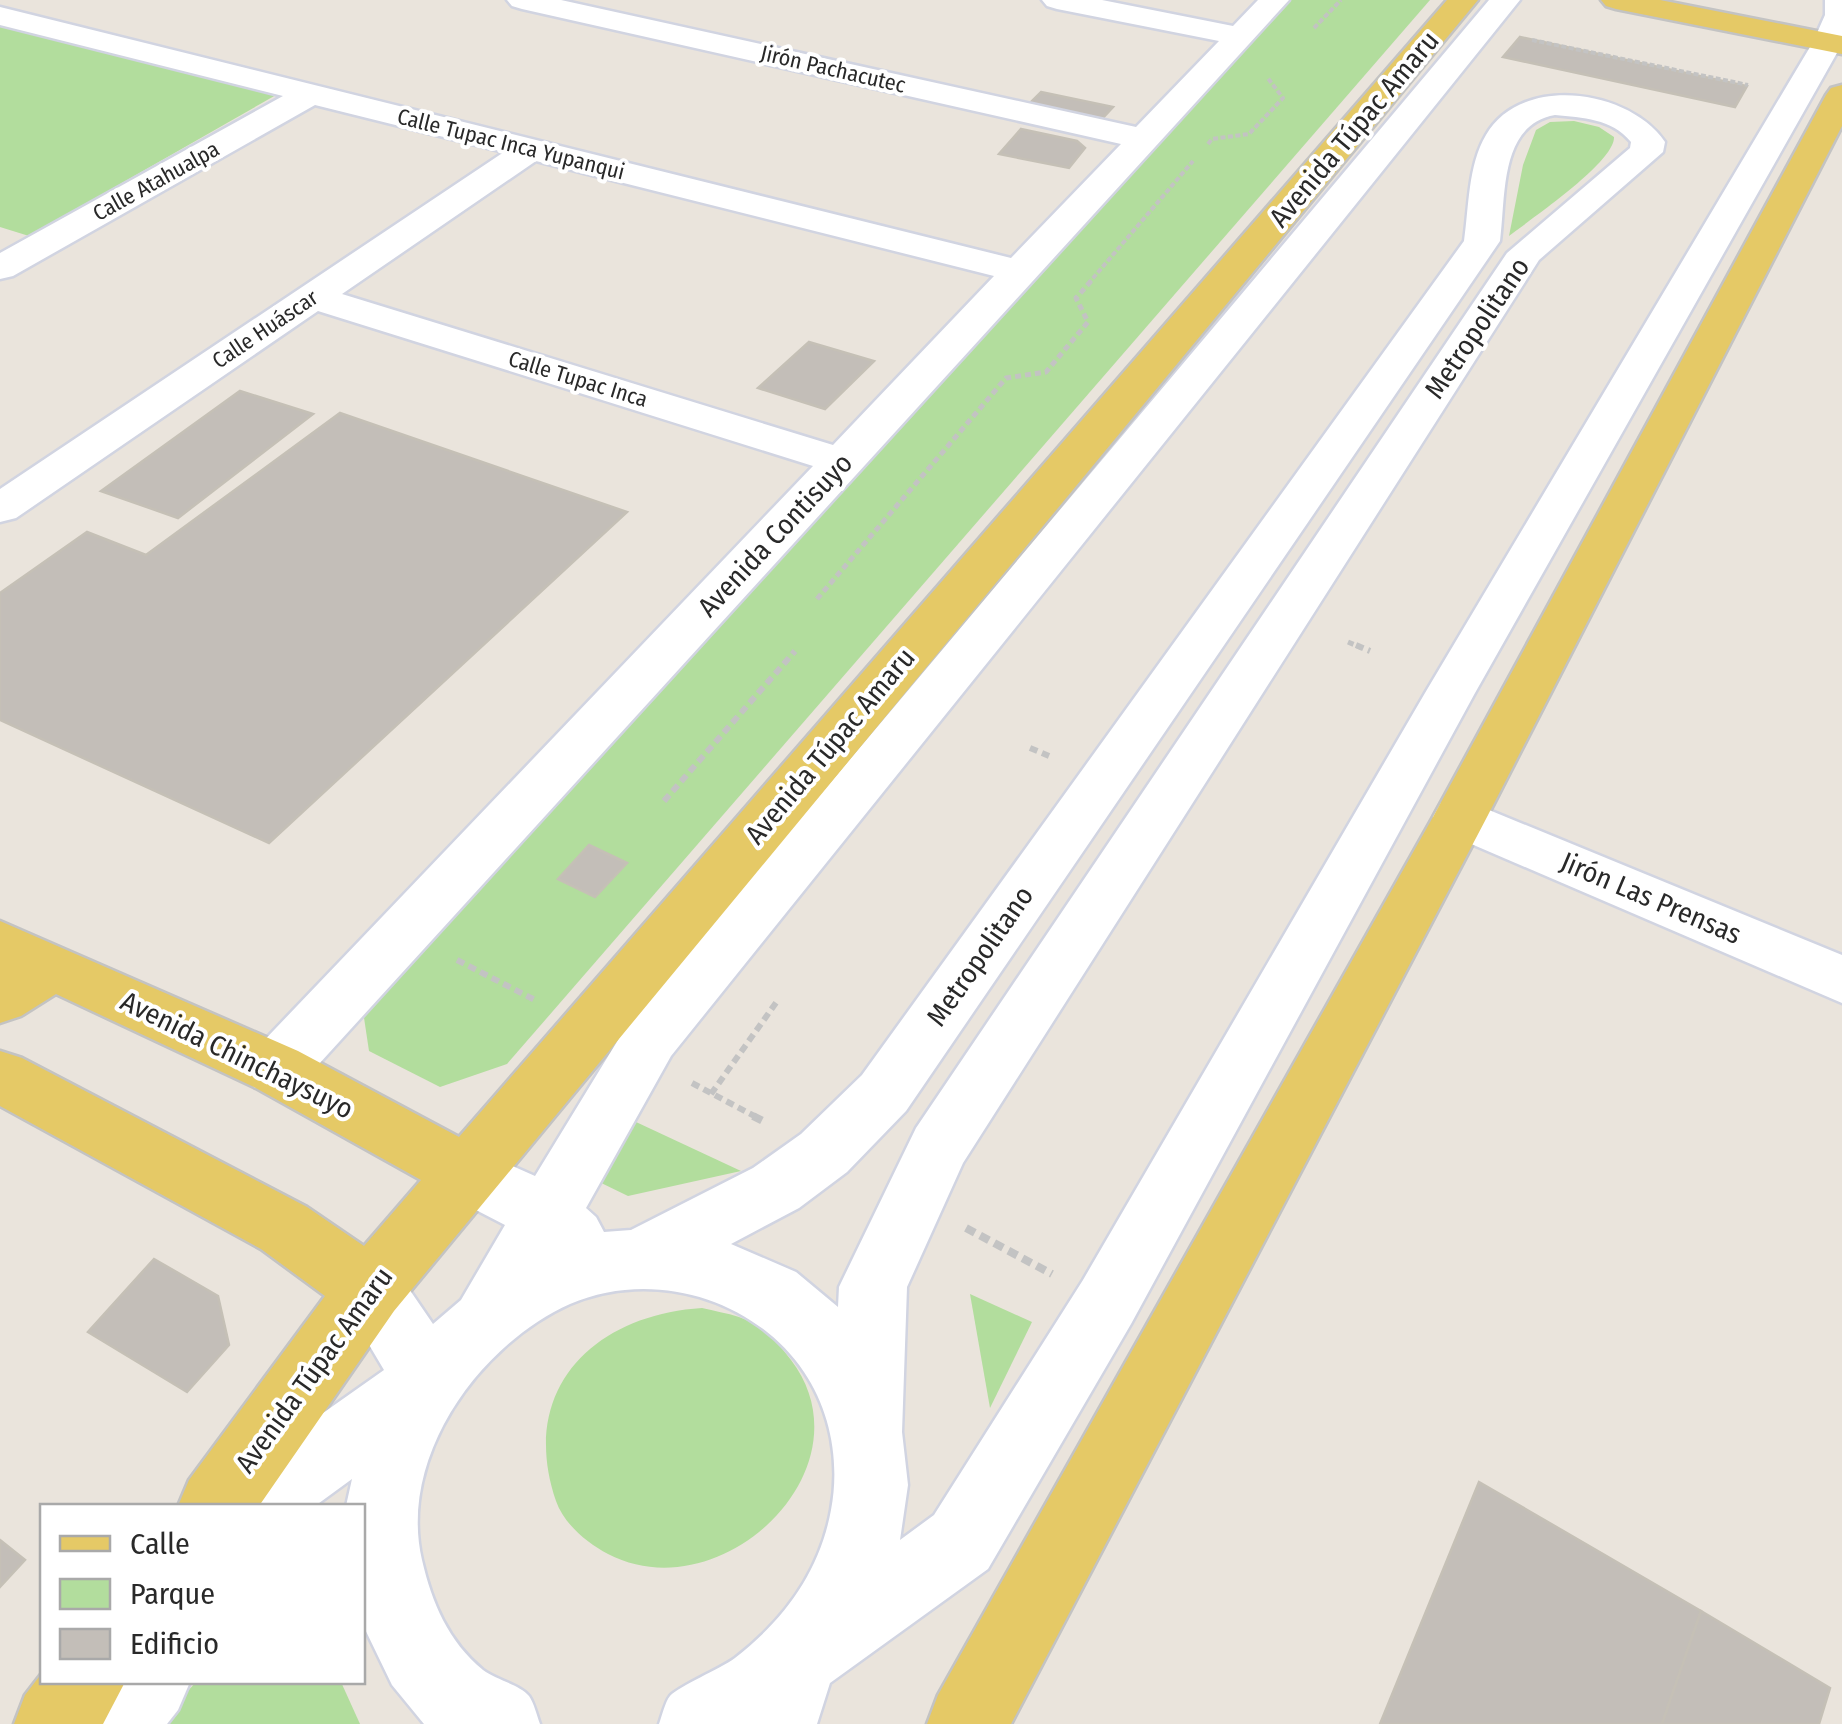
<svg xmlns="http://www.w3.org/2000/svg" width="1842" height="1724" font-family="'Fira Sans Condensed',sans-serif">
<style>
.green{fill:#b2dd9d}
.building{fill:#c3beb8;stroke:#c5c0b6;stroke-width:2.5}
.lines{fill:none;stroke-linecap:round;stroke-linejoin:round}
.minor-casing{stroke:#d1d4e1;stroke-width:5}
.major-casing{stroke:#c3c3c3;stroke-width:5}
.path-far3{stroke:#c3c3c3;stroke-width:4;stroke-dasharray:5 2.5;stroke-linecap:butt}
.path-far2{stroke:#c3c3c3;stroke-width:5;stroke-dasharray:6 4;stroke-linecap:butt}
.path-far1{stroke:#c3c3c3;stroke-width:6;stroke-dasharray:8 5;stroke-linecap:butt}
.path{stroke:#c3c3c3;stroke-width:8;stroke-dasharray:10 6;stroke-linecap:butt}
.minor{fill:#fff;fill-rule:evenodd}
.major{fill:#e5c966;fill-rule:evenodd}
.labels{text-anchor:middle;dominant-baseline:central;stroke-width:8;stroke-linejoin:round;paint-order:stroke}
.far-street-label{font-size:22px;fill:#292929;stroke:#fff}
.street-label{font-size:28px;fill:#292929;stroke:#fff}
</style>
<rect width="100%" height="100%" fill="#eae4dc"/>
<!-- green -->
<g class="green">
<path d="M1291,0H1430L507,1064L440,1087L369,1051L363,1011Z"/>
<path d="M0,23L276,95L29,236L0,227Z"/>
<path d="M1574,121L1599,127L1614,137C1615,162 1531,219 1509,236L1523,165L1536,130L1550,122Z"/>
<path d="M636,1122L741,1171L628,1196L593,1179Z"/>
<path d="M970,1294L1032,1322L990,1408Z"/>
<path d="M702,1308C714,1311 727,1313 739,1317C761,1325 777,1341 791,1360C873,1468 721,1613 608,1554C587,1543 564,1524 556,1501C518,1390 593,1315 702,1308Z"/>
<path d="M196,1682H341L360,1724H158Z"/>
</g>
<!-- building -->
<g class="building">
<path d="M1520,37L1695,75L1747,86L1735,107L1503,57Z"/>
<path d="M1041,92L1113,107L1101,120L1028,105Z"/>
<path d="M1021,129L1077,141L1085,148L1069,168L999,154Z"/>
<path d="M809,342L874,361L825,409L758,388Z"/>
<path d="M240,391L313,414L178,518L101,491Z"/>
<path d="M340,413L627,512L269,843L0,720V593L87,532L146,555Z"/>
<path d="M589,845L627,863L595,897L558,879Z"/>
<path d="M154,1259L218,1296L229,1345L187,1392L88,1332Z"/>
<path d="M1479,1482L1701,1611L1662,1724H1380Z"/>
<path d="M0,1540L25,1560L0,1587Z"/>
<path d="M1701,1611L1830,1688L1819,1724H1662Z"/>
</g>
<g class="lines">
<defs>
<g id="minor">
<path d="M507,0H561L1136,127L1219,41L1057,9L1047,6L1042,0H1102L1233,26L1258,0H1289L298,1087L276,1094L254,1087L245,1069L254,1051L813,466L318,311L16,518L0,522V489L504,152L315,105L13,276L0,279V253L283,96L0,25V7L1011,258L1121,144L522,9L512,6ZM536,161L994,276L833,445L342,294Z"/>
<path d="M1489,0H1520L671,1056L586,1208L596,1217L604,1232L631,1230L753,1168L801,1134L862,1075L1464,241C1469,207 1468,165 1486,135C1521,74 1629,89 1665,142L1663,152L1539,260L963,1163L907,1287L902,1432L908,1485L900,1540L934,1515L1083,1280L1425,693L1813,42L1825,15V0H1842V44L1475,693L1131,1324L988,1569L830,1683L817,1724H659C662,1716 665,1702 670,1696C679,1686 720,1669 735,1658C784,1620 820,1571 831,1510C840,1463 831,1412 804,1372C755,1299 653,1268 570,1304C479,1345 398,1457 422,1560C432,1603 448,1641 483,1670C496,1680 519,1684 529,1696C534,1703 537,1716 540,1724H424L392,1685L362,1623V1506H346L352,1479L315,1506H217L228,1480L384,1370L336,1289L346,1267L370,1258L394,1267L433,1324L461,1300L505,1225L447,1195L438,1175L447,1155L470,1147L535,1176L629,1022ZM1555,115C1583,118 1611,118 1631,142L1630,148L1507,253L916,1128L839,1287L838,1307L796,1272L731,1244L799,1208L847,1172L906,1111L1500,241C1506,196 1499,125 1555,115Z"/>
<path d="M1460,798L1842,955V1003L1441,831L1433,817L1441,803Z"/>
<path d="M98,1682H190L178,1710L167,1724H75L86,1695Z"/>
</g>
<g id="major">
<path d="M1447,0H1478L394,1311L259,1506H178L189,1480L325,1296L261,1249L0,1106V1051L22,1058L307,1207L364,1246L421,1180L254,1087L56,994L21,1016L0,1023V921L298,1051L459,1137Z"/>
<path d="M1601,0H1660L1842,36V54L1616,9L1606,6Z"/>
<path d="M1842,85V126L1487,817L1011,1724H927L938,1695L1433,817L1826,95L1831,88Z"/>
<path d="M42,1673V1682H125L103,1724H14L25,1695Z"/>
</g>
</defs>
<!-- minor casing -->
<use href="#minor" class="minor-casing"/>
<!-- major casing -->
<use href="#major" class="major-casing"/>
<!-- path-far3 -->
<g class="path-far3">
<path d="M1314,28L1341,0"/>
<path d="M1532,40L1748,85"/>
<path d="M1208,144L1212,139L1249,134L1283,98L1267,77"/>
<path d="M1088,284L1193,161"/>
</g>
<!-- path-far2 -->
<g class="path-far2">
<path d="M817,599L1006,378L1046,372L1088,322L1076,298L1091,281"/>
<path d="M1348,642L1362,648"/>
</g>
<!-- path-far1 -->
<g class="path-far1">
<path d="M1356,645L1370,651"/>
<path d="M1030,748L1049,756"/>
<path d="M664,801L795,651"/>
<path d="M457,960L535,1000"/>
<path d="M692,1083L758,1118"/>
<path d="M711,1094L778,1000"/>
</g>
<!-- path -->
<g class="path">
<path d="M753,1116L765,1122"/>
<path d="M966,1228L1052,1274"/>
</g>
<!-- minor -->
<use href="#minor" class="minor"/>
<!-- major -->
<use href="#major" class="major"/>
</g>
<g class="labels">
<!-- far-street labels -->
<g class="far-street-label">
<text transform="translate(833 69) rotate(13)">Jirón Pachacutec</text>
<text transform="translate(511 144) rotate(14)">Calle Tupac Inca Yupanqui</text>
<text transform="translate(156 181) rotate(-29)">Calle Atahualpa</text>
<text transform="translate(265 329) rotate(-34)">Calle Huáscar</text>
<text transform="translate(578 379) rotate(17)">Calle Tupac Inca</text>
</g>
<!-- street labels -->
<g class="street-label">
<text transform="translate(1354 129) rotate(-50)">Avenida Túpac Amaru</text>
<text transform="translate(1477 328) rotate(-56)">Metropolitano</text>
<text transform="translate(775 535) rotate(-47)">Avenida Contisuyo</text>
<text transform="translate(830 746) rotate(-50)">Avenida Túpac Amaru</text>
<text transform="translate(1651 898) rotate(23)">Jirón Las Prensas</text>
<text transform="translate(980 956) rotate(-55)">Metropolitano</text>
<text transform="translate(237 1055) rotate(26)">Avenida Chinchaysuyo</text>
<text transform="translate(314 1370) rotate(-54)">Avenida Túpac Amaru</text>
</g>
</g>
<!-- legend -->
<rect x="40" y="1504" width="325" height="180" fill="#ffffff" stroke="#a9a9a9" stroke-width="2.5"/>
<rect x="60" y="1536" width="50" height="15" fill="#e5c966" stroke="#a9a9a9" stroke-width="2.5"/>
<text x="130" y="1554" font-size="30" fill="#292929">Calle</text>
<rect x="60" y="1579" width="50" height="30" fill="#b2dd9d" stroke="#a9a9a9" stroke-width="2.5"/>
<text x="130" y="1604" font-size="30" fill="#292929">Parque</text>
<rect x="60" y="1629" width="50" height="30" fill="#c3beb8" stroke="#a9a9a9" stroke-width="2.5"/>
<text x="130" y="1654" font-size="30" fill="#292929">Edificio</text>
</svg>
